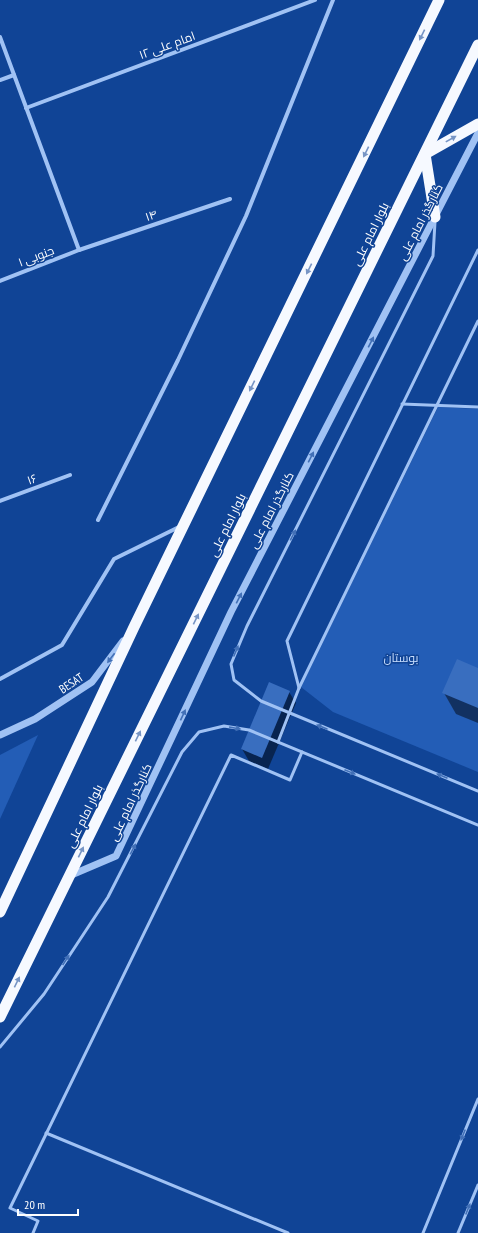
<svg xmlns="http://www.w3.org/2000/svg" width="478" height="1233" font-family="'PT Sans Narrow',Cairo,sans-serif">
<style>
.green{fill:#235db6}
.shadow{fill:#0007}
.building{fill:#396ebf}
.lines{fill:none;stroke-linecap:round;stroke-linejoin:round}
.service{stroke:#a0c2f4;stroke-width:3}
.minor{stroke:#a0c2f4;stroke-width:4}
.tertiary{stroke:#a0c2f4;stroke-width:7}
.trunk{stroke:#f6f9ff;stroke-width:11}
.oneway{fill:#7795c5}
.oneway2{fill:#4270b7}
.labels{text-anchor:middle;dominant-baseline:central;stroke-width:3;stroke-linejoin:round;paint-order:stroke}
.street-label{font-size:12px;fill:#fff;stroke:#104496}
.park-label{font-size:12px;fill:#c8defe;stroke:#104496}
</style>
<rect width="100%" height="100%" fill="#104496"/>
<!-- green -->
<g class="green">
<path d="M438,407L478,409V772L333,712L301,687Z"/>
<path d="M38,735L0,819V755Z"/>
</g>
<!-- shadow -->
<g class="shadow">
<path d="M478,669V723L456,714L444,693Z"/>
<path d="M289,692L296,703L268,769L249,761L242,749Z"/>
</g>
<!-- building -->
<g class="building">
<path d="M457,659L478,668V708L442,693Z"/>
<path d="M269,682L290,691L262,758L241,749Z"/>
</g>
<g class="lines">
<!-- service -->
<g class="service">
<path d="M435,222L433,256L247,626L231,664L234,680L261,701L478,791"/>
<path d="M402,404L478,407"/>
<path d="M299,688L478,321"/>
<path d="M278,742L299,688L287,641L478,250"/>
<path d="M0,1047L44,994L108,897L182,752L199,732L224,726L249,730L478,825"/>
<path d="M46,1133L288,1233"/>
<path d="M33,1233L38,1221L10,1208L231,755L290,780L302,752"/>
<path d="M423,1233L478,1099"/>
<path d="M458,1233L478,1185"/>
</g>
<!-- minor -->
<g class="minor">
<path d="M0,37L79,250"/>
<path d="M0,80L14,75"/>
<path d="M26,108L315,0"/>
<path d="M0,281L79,250L230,199"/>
<path d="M0,501L70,475"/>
<path d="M98,520L178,360L246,216L333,0"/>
<path d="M0,679L62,645L114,559L179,527"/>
</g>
<!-- tertiary -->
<g class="tertiary">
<path d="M0,735L35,719L92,682L123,641"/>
<path d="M69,876L116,856L231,612L478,133"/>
</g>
<!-- trunk -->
<g class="trunk">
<path d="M435,217L425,154L478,124"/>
<path d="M0,912L134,627L439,0"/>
<path d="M0,1017L478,45"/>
</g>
</g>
<!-- one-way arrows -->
<defs><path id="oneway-solid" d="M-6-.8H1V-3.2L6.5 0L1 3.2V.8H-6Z"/></defs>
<g class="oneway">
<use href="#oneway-solid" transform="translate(422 35) rotate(116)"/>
<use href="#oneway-solid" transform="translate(451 139) rotate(-29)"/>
<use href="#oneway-solid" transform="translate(366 152) rotate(116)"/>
<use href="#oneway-solid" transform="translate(309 269) rotate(116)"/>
<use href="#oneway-solid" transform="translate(252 386) rotate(116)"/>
<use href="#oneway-solid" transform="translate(196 619) rotate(-64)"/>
<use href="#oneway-solid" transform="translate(138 736) rotate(-64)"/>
<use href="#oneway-solid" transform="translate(81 852) rotate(-64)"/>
<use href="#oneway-solid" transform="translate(17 982) rotate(-64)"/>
</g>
<g class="oneway2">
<use href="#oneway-solid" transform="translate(371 342) rotate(-63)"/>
<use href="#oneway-solid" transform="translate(311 457) rotate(-63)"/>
<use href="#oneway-solid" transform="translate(293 535) rotate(-63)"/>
<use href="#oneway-solid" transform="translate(239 598) rotate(-63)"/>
<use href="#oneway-solid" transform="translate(236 651) rotate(-67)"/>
<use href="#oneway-solid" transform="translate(111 658) rotate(127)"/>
<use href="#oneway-solid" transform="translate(183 715) rotate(-65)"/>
<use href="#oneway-solid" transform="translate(322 727) rotate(-157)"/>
<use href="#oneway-solid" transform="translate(235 728) rotate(10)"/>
<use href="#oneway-solid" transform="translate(350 772) rotate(22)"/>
<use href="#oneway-solid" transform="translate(442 776) rotate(-157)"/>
<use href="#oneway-solid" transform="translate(133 849) rotate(-63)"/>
<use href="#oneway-solid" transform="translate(66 960) rotate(-56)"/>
<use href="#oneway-solid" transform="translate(463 1135) rotate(112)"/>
<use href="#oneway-solid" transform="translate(468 1209) rotate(-68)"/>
</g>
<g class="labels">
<!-- street labels -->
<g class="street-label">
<text transform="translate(167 45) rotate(-20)">امام علی ۱۲</text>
<text transform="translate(151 215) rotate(-19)">۱۴</text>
<text transform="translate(420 222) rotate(-63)">کنارگذر امام علی</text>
<text transform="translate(370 234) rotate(-64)">بلوار امام علی</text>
<text transform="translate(36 256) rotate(-21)">۱ جنوبی</text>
<text transform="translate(32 479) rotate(-20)">۱۶</text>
<text transform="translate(271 510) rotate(-63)">کنارگذر امام علی</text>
<text transform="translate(227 525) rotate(-64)">بلوار امام علی</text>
<text transform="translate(71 683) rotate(-33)">BESAT</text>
<text transform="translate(130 802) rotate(-65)">کنارگذر امام علی</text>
<text transform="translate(84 816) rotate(-64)">بلوار امام علی</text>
</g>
<!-- park labels -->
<g class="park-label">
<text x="401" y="657">بوستان</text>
</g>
</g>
<!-- scale -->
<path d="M18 1209v6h60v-6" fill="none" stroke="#ffffff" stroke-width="2"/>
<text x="24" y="1209" font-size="12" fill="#ffffff" stroke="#104496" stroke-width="3" paint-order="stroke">20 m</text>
</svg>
